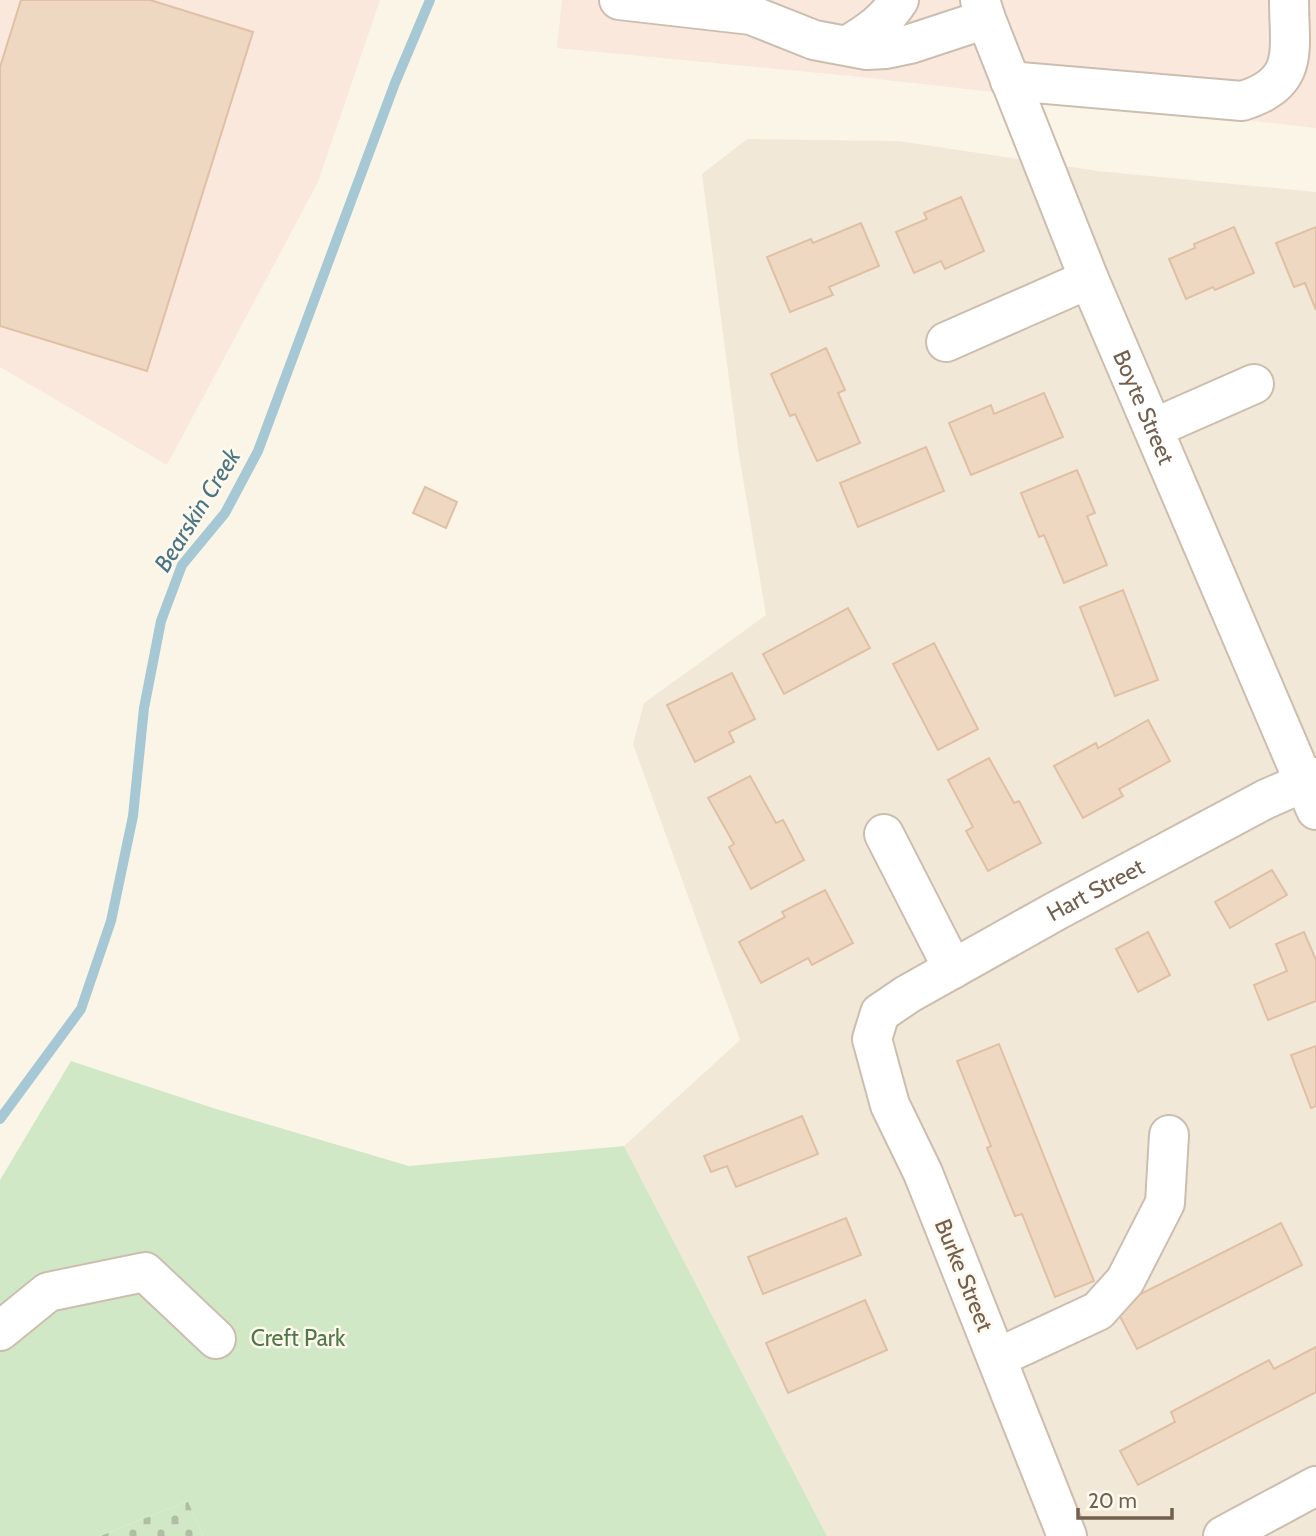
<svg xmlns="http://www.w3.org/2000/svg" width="1316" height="1536" font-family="Cabin,sans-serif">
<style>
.residential{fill:#f2e8d7}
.commercial{fill:#fae8dd}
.cemetery{fill:url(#cemetery-stones)}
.park{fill:#d1e8c7}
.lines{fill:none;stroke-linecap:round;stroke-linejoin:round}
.stream{stroke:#a5c8d4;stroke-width:10}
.building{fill:#eed8c2;stroke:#e0c0a4;stroke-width:2}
.minor-casing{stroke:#ccbeaf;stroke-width:42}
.minor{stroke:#fff;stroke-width:38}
.labels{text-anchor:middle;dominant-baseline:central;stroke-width:5;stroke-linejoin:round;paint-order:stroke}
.street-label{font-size:23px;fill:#735f4e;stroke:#fef9ee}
.park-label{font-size:23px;fill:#517847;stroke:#fef9ee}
.water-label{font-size:24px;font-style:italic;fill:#497585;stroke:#fef9ee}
</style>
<defs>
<pattern id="cemetery-stones" width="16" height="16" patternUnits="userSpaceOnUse" patternTransform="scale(1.75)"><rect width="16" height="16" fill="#d1e8c7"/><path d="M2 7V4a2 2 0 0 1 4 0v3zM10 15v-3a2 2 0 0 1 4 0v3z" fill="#aebfa4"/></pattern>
</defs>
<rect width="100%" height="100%" fill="#fbf5e8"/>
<!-- residential -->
<path class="residential" d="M747,139L899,141L1098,171L1316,192V1536H827L624,1146L740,1040L633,744L644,703L766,615L739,455L702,174Z"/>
<!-- commercial -->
<g class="commercial">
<path d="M0,0H380L318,182L167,465L0,367Z"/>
<path d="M562,0H1316V128L850,76L557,48Z"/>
</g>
<!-- cemetery -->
<path class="cemetery" d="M188,1501L203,1536H100Z"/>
<!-- park -->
<path class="park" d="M71,1061L216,1109L409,1166L624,1146L827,1536H203L188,1501L100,1536H0V1180Z"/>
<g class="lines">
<!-- stream -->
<path class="stream" d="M0,1119L81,1009L111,921L133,816L144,708L161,621L182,565L225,513L258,451L395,83L430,0"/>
</g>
<!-- building -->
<g class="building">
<path d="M21,0H150L253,32L147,371L0,326V67Z"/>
<path d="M961,197L984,251L945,269L941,261L914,273L896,232L927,219L924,213Z"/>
<path d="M861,223L879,266L829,287L833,295L790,312L767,257L811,239L813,243Z"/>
<path d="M1234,227L1254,273L1215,290L1213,287L1186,299L1169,259L1195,248L1194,244Z"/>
<path d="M1316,227V310L1305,283L1294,287L1276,243Z"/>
<path d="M826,348L845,390L838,393L860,443L817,461L795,414L790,416L771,374Z"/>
<path d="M1044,393L1063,437L971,475L949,423L991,405L994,414Z"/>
<path d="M926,447L944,491L858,527L840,483Z"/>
<path d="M1077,470L1095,513L1087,516L1107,565L1064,583L1044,535L1039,537L1021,493Z"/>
<path d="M425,487L457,502L446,528L413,513Z"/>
<path d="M1123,590L1158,680L1115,696L1080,607Z"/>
<path d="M848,608L870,648L784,694L763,654Z"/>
<path d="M934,643L978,729L938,750L893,664Z"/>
<path d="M732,673L755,719L729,732L734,742L695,762L667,705Z"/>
<path d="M1148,720L1170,761L1119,789L1123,796L1083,818L1054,766L1096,743L1098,748Z"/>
<path d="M989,758L1014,803L1019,801L1041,843L988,871L966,831L973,827L948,780Z"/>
<path d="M750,776L776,823L783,820L804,860L751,889L729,847L734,844L708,798Z"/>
<path d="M1272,870L1287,895L1230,928L1215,902Z"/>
<path d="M825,890L853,943L812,965L808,958L761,983L739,942L785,917L782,912Z"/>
<path d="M1148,932L1170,975L1138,992L1116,949Z"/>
<path d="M1304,932L1316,960V1001L1268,1020L1254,985L1287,971L1276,944Z"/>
<path d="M999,1044L1094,1281L1055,1297L1022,1214L1015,1216L987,1148L991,1146L957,1061Z"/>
<path d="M1316,1046V1106L1311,1108L1291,1055Z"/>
<path d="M802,1116L818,1154L736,1187L727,1166L711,1172L704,1156Z"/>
<path d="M846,1218L861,1255L763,1294L748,1257Z"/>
<path d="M1281,1223L1302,1265L1137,1349L1115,1307Z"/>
<path d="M865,1300L887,1350L788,1393L766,1343Z"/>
<path d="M1316,1347V1392L1138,1485L1120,1451L1175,1422L1171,1412L1269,1360L1274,1369Z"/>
</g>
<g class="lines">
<defs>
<g id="minor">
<path d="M619,0L751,15L814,40L867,50L886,49L910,44L986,19"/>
<path id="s1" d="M980,0L986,19L1089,279L1316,810"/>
<path d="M848,45C868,33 886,21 899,0"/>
<path d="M1010,81L1242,101C1301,83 1289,50 1289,0"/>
<path d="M946,342L1089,279"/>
<path d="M1154,428L1254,384"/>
<path d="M884,834L953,969"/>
<path d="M0,1331L48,1292L145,1272L216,1339"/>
<path d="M997,1358L1098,1311L1125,1281L1165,1203L1169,1135"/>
<path id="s2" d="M1067,1536L923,1173L890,1105L872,1039L880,1013L908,994L1056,911L1266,799L1316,777"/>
<path d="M1223,1536L1316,1486"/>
</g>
</defs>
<!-- minor casing -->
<use href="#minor" class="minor-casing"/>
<!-- minor -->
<use href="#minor" class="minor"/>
</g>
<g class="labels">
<!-- street labels -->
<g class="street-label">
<text stroke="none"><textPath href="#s1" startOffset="439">Boyte Street</textPath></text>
<text stroke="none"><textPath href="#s2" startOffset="810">Hart Street</textPath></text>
<text transform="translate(964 1275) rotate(68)">Burke Street</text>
</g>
<!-- park labels -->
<g class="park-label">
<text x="298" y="1338">Creft Park</text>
</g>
<!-- water labels -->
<g class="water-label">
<text transform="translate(197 510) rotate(-58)">Bearskin Creek</text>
</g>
</g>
<!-- scale -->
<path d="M1078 1508v10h94v-10" fill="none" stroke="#735f4e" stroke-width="3.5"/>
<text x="1088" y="1508" font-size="21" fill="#735f4e" stroke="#fef9ee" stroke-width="5" paint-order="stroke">20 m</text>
</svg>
